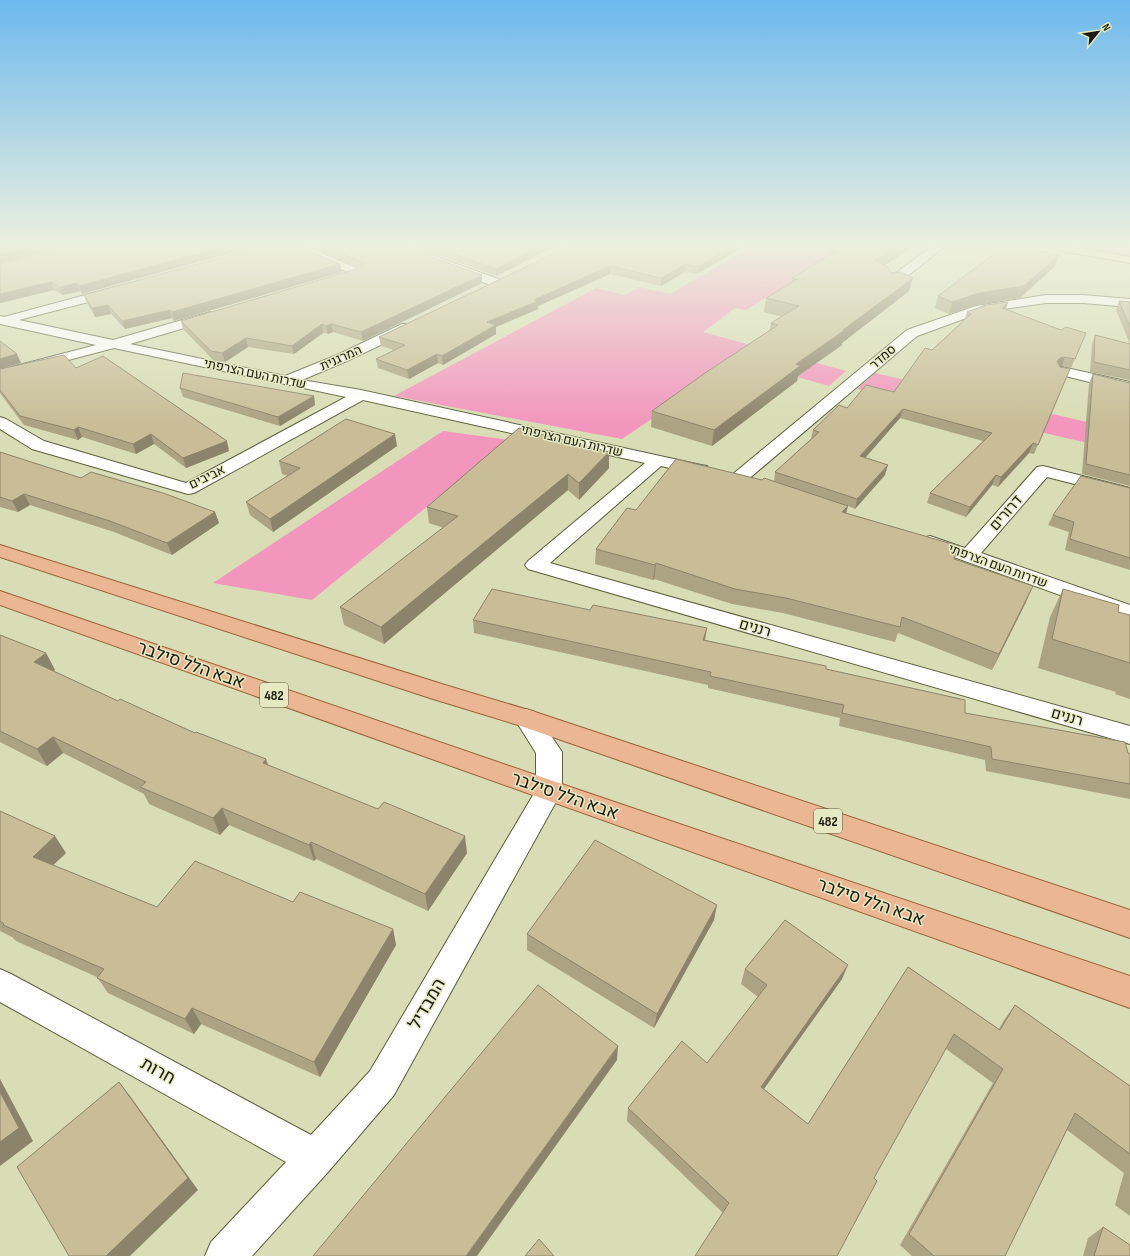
<svg xmlns="http://www.w3.org/2000/svg" width="1130" height="1256" font-family="'Sofia Sans Condensed',Heebo,sans-serif">
<style>
.green{fill:#f296bd}
.lines{fill:none;stroke-linecap:round;stroke-linejoin:round}
.street-casing{stroke:#5c603d;stroke-width:2}
.secondary-casing{stroke:#5c603d;stroke-width:2}
.primary-casing{stroke:#996136;stroke-width:2}
.street{fill:#fff;fill-rule:evenodd}
.secondary{fill:#f5dbc9;fill-rule:evenodd}
.primary{fill:#ebb693;fill-rule:evenodd}
.wall{fill:#aca382}
.shaded-wall{fill:#8c846a}
.building{fill:#c8bd97;stroke:#8c846a}
.labels{text-anchor:middle;dominant-baseline:central;stroke-width:3;stroke-linejoin:round;paint-order:stroke}
.far-street-label{font-size:13px;fill:#1b1c0e;stroke:#e5eac2}
.shield{fill:#e5eac2;stroke:#585a44;stroke-width:1}
.shield-label{font-size:14px;font-weight:bold;fill:#1b1c0e}
.street-label{font-size:15px;fill:#1b1c0e;stroke:#e5eac2}
.near-street-label{font-size:18px;fill:#1b1c0e;stroke:#e5eac2}
</style>
<rect width="100%" height="100%" fill="#d8ddb5"/>
<!-- green -->
<g class="green">
<path d="M752,247H847L746,310L735,308L703,332L846,371L829,386L738,360L622,439L394,396L596,288L625,295L640,287L670,294Z"/>
<path d="M1069,247H1130V257Z"/>
<path d="M875,373L1130,432V453L857,389Z"/>
<path d="M443,431L509,440L312,600L213,583Z"/>
</g>
<g class="lines">
<defs>
<g id="street">
<path d="M291,247H307L361,270L363,272L361,274H353L292,249Z"/>
<path d="M392,247H409L501,280L503,283L501,286H493L393,249Z"/>
<path d="M931,247H944L896,285H888L886,282L888,279Z"/>
<path d="M115,287L119,288L121,291L119,294L19,320L113,340L210,312L215,313L216,316L215,319L130,344L285,376L337,355L402,324H412L414,327L412,330L347,361L302,380L361,390L701,465L707,466L710,470L707,474L701,475L661,466L550,563L1130,726V744L528,569L525,565L528,561L645,463L363,400L194,493L188,494L32,449L0,429V417L6,419L44,441L186,483L346,397L114,348L0,378V370L96,345L0,324V316L4,317Z"/>
<path d="M1046,295H1083L1130,299V307L1083,303H1046L983,312L917,336L745,482L739,483L733,482L730,478L733,474L907,330L976,306Z"/>
<path d="M1062,367L1130,382V392L1057,374L1055,371L1057,368Z"/>
<path d="M1043,466L1130,488V498L1047,477L981,553L1130,605V620L923,546L920,542L923,538L930,536L965,548L1037,467Z"/>
<path d="M526,709L535,712L562,752V791L394,1095L328,1172L252,1256H205L211,1242L286,1162L0,1002V969L11,974L311,1135L370,1071L536,790V753L514,718L517,712Z"/>
</g>
<path id="secondary" d="M1051,247H1077L1130,257V263L1056,250Z"/>
<g id="primary">
<path d="M0,545L445,685L535,712L1130,910V938L518,725L430,698L0,557Z"/>
<path d="M0,591L585,792L1130,976V1008L0,605Z"/>
</g>
</defs>
<!-- street casing -->
<use href="#street" class="street-casing"/>
<!-- secondary casing -->
<use href="#secondary" class="secondary-casing"/>
<!-- primary casing -->
<use href="#primary" class="primary-casing"/>
<!-- street -->
<use href="#street" class="street"/>
<!-- secondary -->
<use href="#secondary" class="secondary"/>
<!-- primary -->
<use href="#primary" class="primary"/>
</g>
<!-- wall -->
<g class="wall">
<path d="M72,247L82,294L80,291L63,295L54,290L0,303V264Z"/>
<path d="M312,247H404L482,283L363,341L333,332L328,334L323,333L294,354L248,347L225,362L213,360L183,329L181,321L358,268Z"/>
<path d="M415,247H553L496,276Z"/>
<path d="M743,247L697,274L685,272L661,286L610,274L538,306V309L496,327V334L443,365L438,363L409,379L378,368L376,359L394,350L381,346L379,337L551,255Z"/>
<path d="M835,247H913L885,265L909,291L842,343V345L798,376L797,381L712,446L651,427L652,411L770,330L771,323L782,317L764,312L766,298L791,283L792,278L830,255L831,250Z"/>
<path d="M1059,255L1055,266L1020,298L976,305L949,314L935,308L938,296Z"/>
<path d="M342,272L174,321L172,318L125,329L111,314L95,317L87,303L84,295Z"/>
<path d="M1119,301L1130,302V380L1090,372L1092,344L1095,335L1130,344L1116,310Z"/>
<path d="M1008,302L1006,309L1061,330L1086,333L1071,368L1062,366H1060V367L1070,369L1034,454L1029,453L998,487L992,485L966,517L927,503L930,493L983,441L900,418L865,458L885,475L855,509L848,506L846,513L959,546L954,559L1026,602L992,670L898,633L895,642L783,613L732,604L654,579L653,580L595,564L596,549L636,510L762,480L774,482L775,472L811,439L813,430L847,408L894,392L932,350L965,319L967,312Z"/>
<path d="M76,368L229,451L186,468L154,444L136,454L82,437L78,440L24,425L0,393V369Z"/>
<path d="M1093,374L1130,383V486L1082,474L1089,383Z"/>
<path d="M180,388L314,396L315,405L280,426L183,397Z"/>
<path d="M397,446L273,532L250,515L246,502L288,476L282,474L279,461Z"/>
<path d="M0,452L81,478L215,512L219,523L172,555L114,532L30,505L18,512L0,507Z"/>
<path d="M609,452V468L579,500L568,490L384,644L344,625L340,607L444,528L429,523L427,507Z"/>
<path d="M1130,488V570L1065,550L1069,532L1048,525L1053,515Z"/>
<path d="M1063,589L1118,612L1130,615V699L1115,694L1116,692L1038,668L1050,617Z"/>
<path d="M590,610L705,640L826,669L965,713L1130,754V799L986,771L985,760L839,726L840,718L708,688V685L474,633L473,620Z"/>
<path d="M0,635L46,653L55,670L53,671L118,701L195,733L268,765L467,853L428,911L316,859L314,861L229,825L220,835L149,804L144,794L63,753L47,766L0,742Z"/>
<path d="M0,811L66,853L53,865L157,907L293,902L393,929L396,945L320,1077L201,1024L194,1034L108,993L97,977L16,941L12,937L0,931Z"/>
<path d="M714,920L654,1028L527,950V934Z"/>
<path d="M908,967L999,1029L1004,1020L1015,1005L1130,1086V1216L1115,1205L1124,1173L1067,1130L1005,1256H912L900,1245L993,1083L946,1049L723,1213L627,1121L628,1108L707,1063L758,997L741,984L745,969L842,979L764,1089L808,1124Z"/>
<path d="M1103,1227L1130,1256H1083L1088,1238Z"/>
</g>
<!-- shaded-wall -->
<g class="shaded-wall">
<path d="M32,247H65L0,263V255Z"/>
<path d="M223,247H253L82,294L79,286Z"/>
<path d="M538,247H553L496,276V269Z"/>
<path d="M731,247H743L697,274L698,267Z"/>
<path d="M895,247H913L871,274L874,260Z"/>
<path d="M1059,255L1055,266L1020,298L976,305L949,314L952,302Z"/>
<path d="M340,264L342,272L174,321L172,312Z"/>
<path d="M686,264L685,272L661,286V278Z"/>
<path d="M610,266V274L538,306V309L496,327V334L443,365L442,356L487,322L534,300Z"/>
<path d="M482,275V283L363,341L361,332Z"/>
<path d="M913,278L909,291L842,343V345L798,376L797,381L712,446L714,430L796,364L843,330Z"/>
<path d="M51,282L54,290L0,303V294Z"/>
<path d="M77,283L80,291L63,295L60,287Z"/>
<path d="M1008,302L1005,310L1002,308Z"/>
<path d="M108,305L111,314L95,317L92,308Z"/>
<path d="M170,310L172,318L125,329L122,321Z"/>
<path d="M322,324L323,333L294,354L292,346Z"/>
<path d="M331,324L333,332L328,334L326,326Z"/>
<path d="M246,338L248,347L225,362L222,353Z"/>
<path d="M17,354L21,363L0,369V359Z"/>
<path d="M437,354L438,363L409,379L407,370Z"/>
<path d="M1065,357L1062,366L1057,367V361L1060,358Z"/>
<path d="M314,396L315,405L280,426L278,417Z"/>
<path d="M903,409L900,418L858,466L860,456Z"/>
<path d="M78,427L82,437L78,440L74,430Z"/>
<path d="M151,434L154,444L136,454L133,444Z"/>
<path d="M395,434L397,446L273,532L270,519Z"/>
<path d="M227,441L229,451L186,468L183,458Z"/>
<path d="M1033,443L1029,453L998,487L1001,477Z"/>
<path d="M609,452V468L579,500V483Z"/>
<path d="M888,465L885,475L855,509L857,499Z"/>
<path d="M568,474V490L384,644L381,627Z"/>
<path d="M996,475L992,485L966,517L970,507Z"/>
<path d="M24,494L30,505L18,512L12,501Z"/>
<path d="M848,506L844,521L842,512Z"/>
<path d="M215,512L219,523L172,555L167,543Z"/>
<path d="M656,563L654,579L653,580L655,565Z"/>
<path d="M1033,586L1026,602L992,670L999,654Z"/>
<path d="M707,628L705,640H703Z"/>
<path d="M46,653L55,670L43,679L34,662Z"/>
<path d="M53,737L63,753L47,766L37,749Z"/>
<path d="M266,759L272,776L263,763Z"/>
<path d="M222,808L229,825L220,835L213,818Z"/>
<path d="M55,836L66,853L45,873L33,857Z"/>
<path d="M465,836L467,853L428,911L425,894Z"/>
<path d="M311,842L316,859L314,861L309,845Z"/>
<path d="M717,905L714,920L654,1028L657,1014Z"/>
<path d="M393,929L396,945L320,1077L314,1062Z"/>
<path d="M848,965L842,979L756,1100L761,1087Z"/>
<path d="M192,1008L201,1024L194,1034L185,1019Z"/>
<path d="M618,1046L617,1060L477,1256H466Z"/>
<path d="M0,1079L33,1141L0,1166Z"/>
<path d="M119,1082L130,1096L198,1190L130,1256H106Z"/>
</g>
<!-- building -->
<g class="building">
<path d="M0,247H32L0,255Z"/>
<path d="M72,247H223L79,286L77,283L60,287L51,282L0,294V264Z"/>
<path d="M260,247H301L340,264L172,312L170,310L122,321L108,305L92,308L84,295Z"/>
<path d="M327,247H404L482,275L361,332L331,324L326,326L322,324L292,346L246,338L222,353L211,351L181,321L360,268L363,263Z"/>
<path d="M435,247H538L496,269Z"/>
<path d="M563,247H731L698,267L686,264L661,278L610,266L534,300L538,301L487,322L496,325L442,356L437,354L407,370L376,359L405,345L379,337L551,255Z"/>
<path d="M835,247H895L874,260L888,267V269L891,273L901,272L913,278L843,330H845L796,364L800,366L714,430L652,411L708,371L778,325L771,323L799,306L766,298L797,279L792,278L836,251L831,250Z"/>
<path d="M1003,247H1019L1059,255L1024,286L979,293L952,302L938,296Z"/>
<path d="M1119,301L1130,302V327Z"/>
<path d="M1008,302L1002,308L1061,330L1066,327L1086,333L1075,359L1065,357L1060,358L1057,361L1060,367L1070,369L1038,445L1033,443L1001,477L996,475L970,507L930,493L992,433L903,409L860,456L888,465L857,499L775,472L819,432L813,430L839,405L847,408L866,385L894,392L925,348L932,350L971,314L967,312L986,305Z"/>
<path d="M1095,335L1130,344V370L1094,362Z"/>
<path d="M0,341L17,354L0,359Z"/>
<path d="M64,355L76,368L103,356L227,441L183,458L151,434L133,444L78,427L74,430L20,416L0,390V369Z"/>
<path d="M183,373L314,396L278,417L180,388Z"/>
<path d="M1093,374L1130,383V475L1086,464Z"/>
<path d="M346,419L395,434L270,519L246,502L300,468L279,461Z"/>
<path d="M519,428L609,452L579,483L568,474L381,627L340,607L458,516L427,507Z"/>
<path d="M0,452L81,478L91,472L163,493L215,512L167,543L110,521L24,494L12,501L0,497Z"/>
<path d="M676,459L762,480L764,478L848,506L842,512L959,546L954,559L1033,586L999,654L902,617L900,627L786,598L735,589L656,563L655,565L596,549L627,508L636,510Z"/>
<path d="M1081,476L1130,488V558L1070,539L1074,522L1053,515Z"/>
<path d="M492,589L590,610L593,605L707,628L703,640L826,666V669L965,700V713L1125,742L1128,753L1130,754V784L992,759L991,747L842,713L844,705L710,676L711,672L473,620Z"/>
<path d="M1063,589L1119,605L1118,612L1130,615V663L1052,639Z"/>
<path d="M0,635L46,653L34,662L118,701L120,699L195,733L196,732L266,759L263,763L378,809L384,802L465,836L425,894L311,842L309,845L222,808L213,818L140,787L146,782L53,737L37,749L0,731Z"/>
<path d="M0,811L55,836L33,857L157,907L195,861L293,902L300,892L393,929L314,1062L192,1008L185,1019L97,978L104,969L3,925L4,924L0,921Z"/>
<path d="M595,840L717,905L657,1014L527,934Z"/>
<path d="M785,920L848,965L761,1087L808,1124L908,967L1000,1030L1015,1005L1130,1086V1154L1075,1113L1005,1256H934L909,1234L1003,1069L954,1034L874,1178L877,1181L837,1256H695L729,1203L628,1108L682,1041L707,1063L767,985L745,969Z"/>
<path d="M538,985L618,1046L466,1256H313Z"/>
<path d="M119,1082L188,1178L106,1256H69L17,1167Z"/>
<path d="M0,1092L19,1128L0,1142Z"/>
<path d="M1103,1227L1130,1245V1256H1094Z"/>
<path d="M539,1239L554,1256H525Z"/>
</g>
<!-- sky -->
<linearGradient id="sky" x2="0" y2="1"><stop stop-color="#6db9ee"/><stop offset="0.58" stop-color="#edf0de"/><stop offset="1" stop-color="#edf0de" stop-opacity="0"/></linearGradient>
<rect width="1130" height="423" fill="url(#sky)"/>
<g class="labels">
<!-- far-street labels -->
<g class="far-street-label">
<text transform="translate(883 357) rotate(-41)">סמדר</text>
<text transform="translate(341 358) rotate(-24)">המרגנית</text>
<text transform="translate(255 374) rotate(12)">שדרות העם הצרפתי</text>
<text transform="translate(572 441) rotate(13)">שדרות העם הצרפתי</text>
<text transform="translate(207 477) rotate(-26)">אביבים</text>
<text transform="translate(998 566) rotate(20)">שדרות העם הצרפתי</text>
</g>
<!-- shield labels -->
<g class="shield">
<rect x="260" y="683" width="28" height="24" rx="3"/>
<rect x="814" y="809" width="28" height="24" rx="3"/>
</g>
<g class="shield-label">
<text x="274" y="695">482</text>
<text x="828" y="821">482</text>
</g>
<!-- street labels -->
<g class="street-label">
<text transform="translate(1006 513) rotate(-49)">דרורים</text>
<text transform="translate(755 628) rotate(16)">רננים</text>
<text transform="translate(1067 717) rotate(16)">רננים</text>
</g>
<!-- near-street labels -->
<g class="near-street-label">
<text transform="translate(191 665) rotate(19)">אבא הלל סילבר</text>
<text transform="translate(565 796) rotate(19)">אבא הלל סילבר</text>
<text transform="translate(871 902) rotate(19)">אבא הלל סילבר</text>
<text transform="translate(427 1004) rotate(-60)">המבדיל</text>
<text transform="translate(158 1071) rotate(29)">חרות</text>
</g>
</g>
<!-- north arrow -->
<g transform="translate(1098 32) rotate(60)" stroke="#e5eac2" stroke-width="3" paint-order="stroke">
<path d="M0-3L7 15L0 10L-7 15Z" fill="#1b1c0e"/>
<text y="-6" font-size="11" font-weight="bold" text-anchor="middle" fill="#1b1c0e">N</text>
</g>
</svg>
